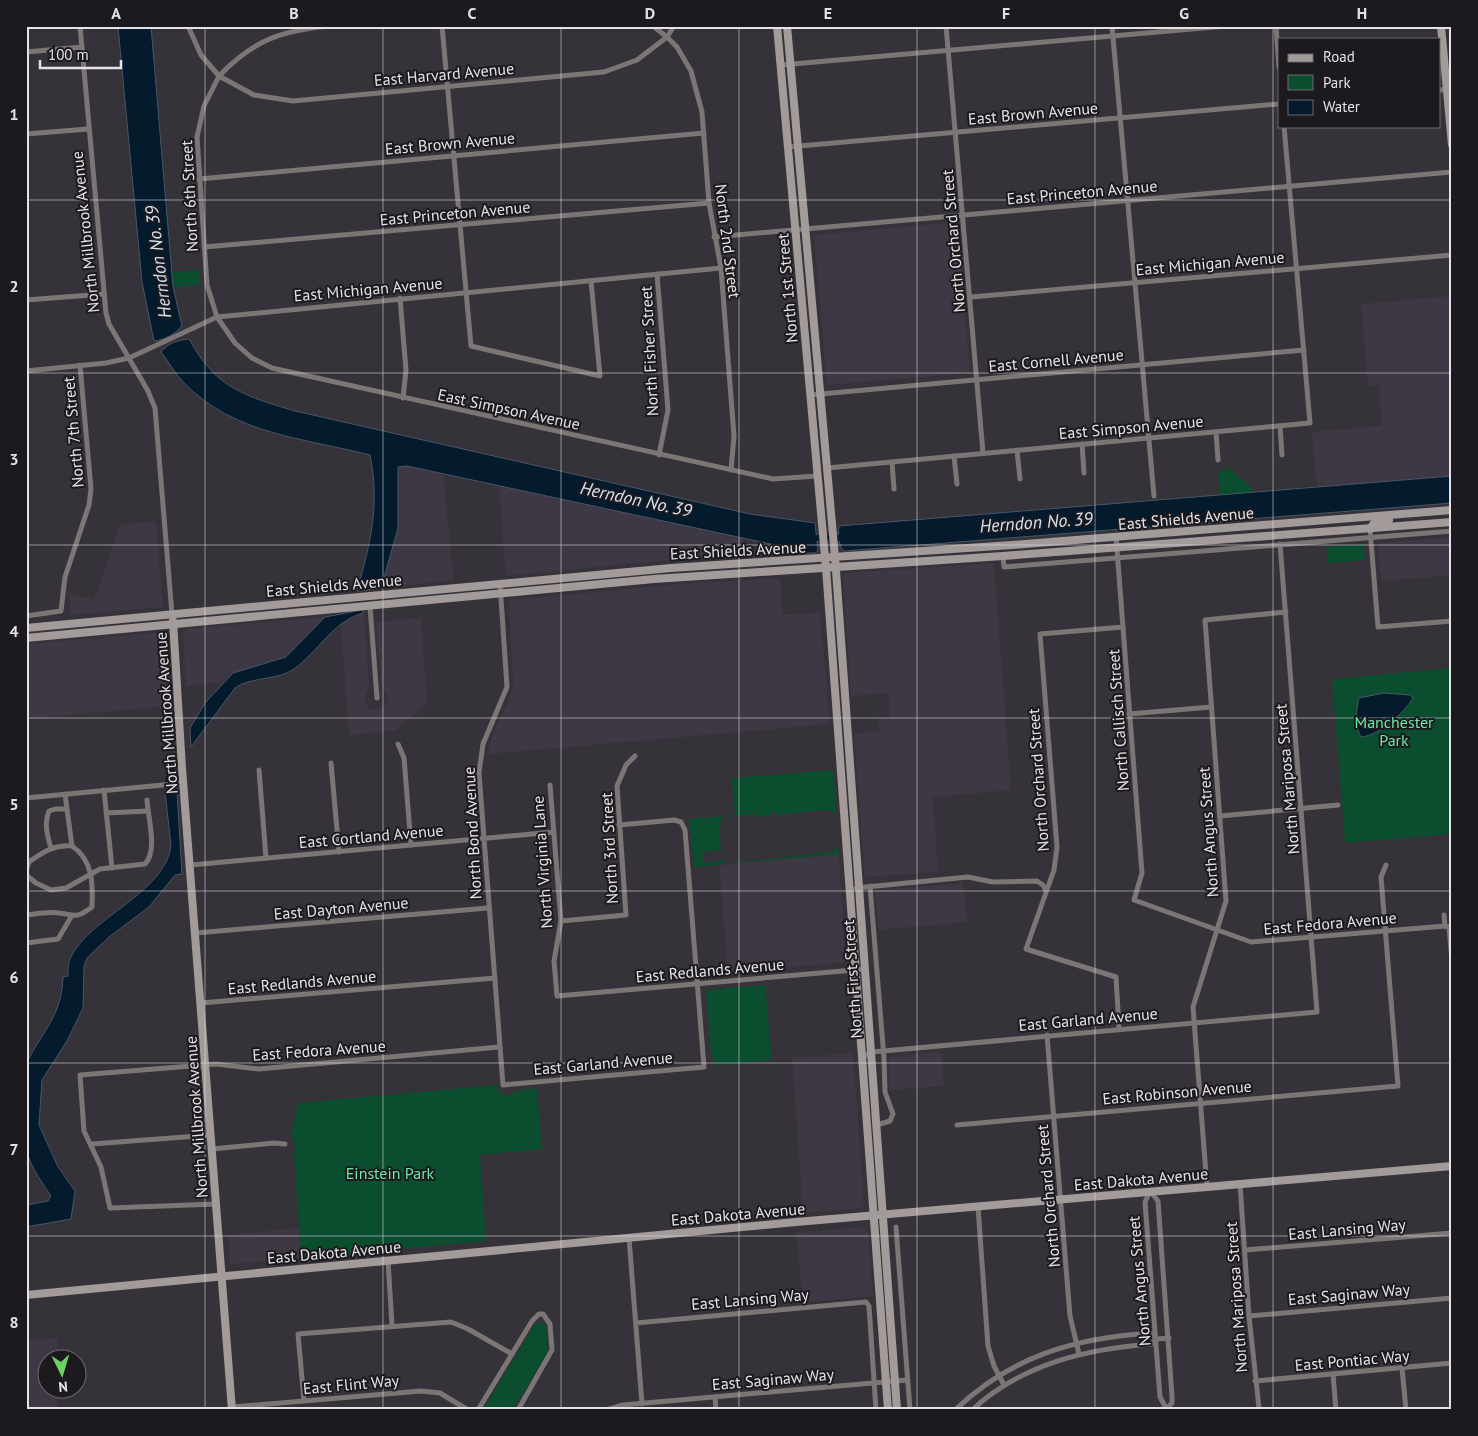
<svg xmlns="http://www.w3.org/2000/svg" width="1478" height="1436" font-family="'PT Sans',sans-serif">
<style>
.built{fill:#3e3845}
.green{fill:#0a4e2f}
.water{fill:#041a2d;stroke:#485665}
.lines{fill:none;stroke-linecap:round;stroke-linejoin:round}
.canal{stroke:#041a2d;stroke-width:5.5}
.street{stroke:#7b7675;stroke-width:5}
.secondary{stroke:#a39b9a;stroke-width:8}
.grid{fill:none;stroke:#e5e2e7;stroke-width:1;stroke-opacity:0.55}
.labels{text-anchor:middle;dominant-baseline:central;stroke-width:4;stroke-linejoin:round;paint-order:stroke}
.street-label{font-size:16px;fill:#e5e2e7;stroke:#1c1a1e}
.park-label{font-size:16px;fill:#6de8a5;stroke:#1c1a1e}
.water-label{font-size:18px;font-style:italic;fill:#d1e3f3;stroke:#1c1a1e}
.neatline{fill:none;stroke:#e5e2e7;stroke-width:2}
.grid-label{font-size:16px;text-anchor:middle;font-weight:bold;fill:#e5e2e7}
</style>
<rect width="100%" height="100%" fill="#353239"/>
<!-- built -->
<g class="built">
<path d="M958,222L970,373L827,385L814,235Z"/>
<path d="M1452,296V476L1317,487L1312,432L1382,426L1379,385L1368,386L1361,304Z"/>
<path d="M407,466L443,474L454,580L381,588L398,528V467Z"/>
<path d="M499,486L743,538L744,556L680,559L506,576Z"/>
<path d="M156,521L163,607L70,615L69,593L94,600L120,525Z"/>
<path d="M1452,537V575L1381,581L1378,543Z"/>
<path d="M994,563L1011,790L933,797L938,872L865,877L854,734L879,731L878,719L890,718L889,693L851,696L843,576L845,573Z"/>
<path d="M780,578L783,615L820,613L830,724L487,754L494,731L508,703L513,685L509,600L681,584Z"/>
<path d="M364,613L369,686L365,698L368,708L374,710L381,709L387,702L388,697L381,684L376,622L421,618L427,703L396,730L349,735L341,625L351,617Z"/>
<path d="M325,617L286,657L233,673L222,682L186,686L183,634L186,629Z"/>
<path d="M162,632L165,635L169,706L26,719V644Z"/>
<path d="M839,854L845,962L728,973L719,865Z"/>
<path d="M963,883L967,922L878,930L875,893L877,890Z"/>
<path d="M941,1052L944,1086L890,1090L889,1057Z"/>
<path d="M853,1053L864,1205L860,1208L803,1213L792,1058Z"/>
<path d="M863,1227L868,1231L873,1296L803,1302L796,1233Z"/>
<path d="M299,1228L301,1258L232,1264L230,1263L228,1235Z"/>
<path d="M57,1338L58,1358H48V1388L57,1389L58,1410H26V1341Z"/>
</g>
<!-- green -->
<g class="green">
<path d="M199,270L200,285L173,287L171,272Z"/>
<path d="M1228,467L1252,488V492L1220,495L1218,473Z"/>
<path d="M1363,544L1365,560L1328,563L1326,547Z"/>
<path d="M1452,668V834L1345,843L1332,679Z"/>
<path d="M834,770L836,814L829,810L776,815V812H771V815L755,817L754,814L721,817L722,821L719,827L721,850L702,852L703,863L719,861L721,858L724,864L831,852L837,846L839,854L694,867L689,819L735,815L732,778Z"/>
<path d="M765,985L772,1060L716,1065L711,1054L706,990Z"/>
<path d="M497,1085L498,1091L507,1096L520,1090L537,1088L542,1149L480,1155L486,1241L301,1258L294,1154L295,1144L291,1135L298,1103Z"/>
<path d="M540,1322L546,1326L548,1352L513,1410H483L535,1324Z"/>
</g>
<!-- water -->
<g class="water">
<path d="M118,26H151L173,287L182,326C175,334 165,340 154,341L142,282Z"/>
<path d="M189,339C195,349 201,360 209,368C230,393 265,402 295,411L750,514L815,523L818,551L815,553H781L780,546L407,466L398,467V528L381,588L359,591L357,590C371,543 380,503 370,455C304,438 235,435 184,383C175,374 169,362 161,352C168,343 178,340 189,339Z"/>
<path d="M1452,476V503L844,551C838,545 838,535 839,526Z"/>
<path d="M362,610L364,613C335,619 318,652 294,669C277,681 252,676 235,688L191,747L190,728L205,703L233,673L286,657L325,617Z"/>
<path d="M1384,693L1410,695L1413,698C1403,714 1380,735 1361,737C1355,727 1356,709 1359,698Z"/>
<path d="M173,788L177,791L182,874L175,875L149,907L109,937L87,958L84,966L83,1008L67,1041L42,1080L39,1125L58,1167L75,1191L71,1219L26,1227V1205L48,1201L51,1196C42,1182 31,1168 27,1152C25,1145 25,1065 28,1060C44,1030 62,1014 63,977L68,976C68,970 68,963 71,957C90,917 165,893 171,846L165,791Z"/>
</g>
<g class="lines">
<!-- canal -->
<g class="canal">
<path d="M811,538H847"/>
<path d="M168,780L174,761"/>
</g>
<!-- street -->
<g class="street">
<path d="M80,26L106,313L109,324L148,391L155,408L172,614"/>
<path d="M188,26L201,55L219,76L204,106L197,137L207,285L217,317L235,343L252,358L272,368L773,479L817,476"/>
<path d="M328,26C279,31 253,41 219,76L254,95L293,101L604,72L637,60L667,37L653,26"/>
<path d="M442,26L471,346L600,376L591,281"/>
<path d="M674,26L667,37L677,47L691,71L702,112L709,203L721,268L734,436L731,470"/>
<path d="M946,26L983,453"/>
<path d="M1112,26L1154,496"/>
<path d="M1276,26L1279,67"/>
<path d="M26,52L82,47"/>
<path d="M781,65L1226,26"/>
<path d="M1439,90L1452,89"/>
<path d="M26,134L88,129"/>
<path d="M788,147L1279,104"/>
<path d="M199,179L704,133"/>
<path d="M714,237L1452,172"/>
<path d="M204,247L709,203"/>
<path d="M657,274L668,410L659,455"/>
<path d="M971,297L1452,255"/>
<path d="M400,298L406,370L403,398"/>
<path d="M26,300L104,294"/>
<path d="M26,371L106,363L129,358L217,317L721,268"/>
<path d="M810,395L1304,350"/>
<path d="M1280,426L1282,455"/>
<path d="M1216,432L1218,460"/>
<path d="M1082,444L1084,473"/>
<path d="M1017,450L1020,479"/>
<path d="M954,456L957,484"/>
<path d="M892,462L894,489"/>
<path d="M827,468L1310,423L1284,126"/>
<path d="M1370,529L1378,627L1452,621"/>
<path d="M1116,537L1142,873L1134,900L1251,942L1445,926"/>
<path d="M1003,556L1004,567L1452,531"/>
<path d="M500,584L507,687L483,744L479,773L503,1085L704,1067L685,830L681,822L674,820L619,825"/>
<path d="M370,606L377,698"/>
<path d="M26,616L61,611L65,577L89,505L91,489L80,365"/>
<path d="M1129,714L1211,707"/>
<path d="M398,744L404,758L411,845"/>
<path d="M331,763L339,852"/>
<path d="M259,770L266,858"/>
<path d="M550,785L561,921L554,961L557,996L866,969"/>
<path d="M104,790L112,868"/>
<path d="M65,794L72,846"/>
<path d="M26,798L184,783"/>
<path d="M106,813L148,811"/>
<path d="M1220,816L1338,805"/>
<path d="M51,848C47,835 44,824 49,811L55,809H66"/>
<path d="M191,865L554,832"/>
<path d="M26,871L29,862C43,852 55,844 72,846C93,860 93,884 92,907C76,919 76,915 59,913C49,911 36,914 26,915"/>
<path d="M26,875L36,883L51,890L66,888L100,869L145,864C158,851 148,818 147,800"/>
<path d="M870,886L884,1058L885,1092L893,1114L890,1121L877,1125"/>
<path d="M856,888L968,877L993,882L1037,881L1043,885L1046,891"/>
<path d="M1444,915L1445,926L1449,927L1452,961"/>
<path d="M561,921L626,915L617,786L626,765L635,756"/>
<path d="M196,933L488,908"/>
<path d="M26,943L58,939L71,917"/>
<path d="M201,1003L495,978"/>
<path d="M1119,1028L1116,977L1026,949L1054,870L1057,847L1040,634L1123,627"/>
<path d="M1047,1035L1070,1316L1079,1354"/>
<path d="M862,1058L871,1052L883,1051L1317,1012L1280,544"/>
<path d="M957,1125L1398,1086L1381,877L1386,865"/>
<path d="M92,1144L211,1135"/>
<path d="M212,1149L274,1143L285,1144"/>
<path d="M1240,1184L1249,1316L1259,1408"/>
<path d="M1207,1187L1193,1007L1226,901L1205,620L1286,612"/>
<path d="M216,1204L110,1208L101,1167L84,1131L80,1075L216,1064L259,1069L499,1047"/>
<path d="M978,1207L988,1346L994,1366L1004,1385"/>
<path d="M896,1227L910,1410"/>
<path d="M629,1238L642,1404"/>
<path d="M1245,1250L1452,1233"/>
<path d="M388,1261L392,1325"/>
<path d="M1249,1316L1452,1298"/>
<path d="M636,1323L866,1302L869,1306L876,1410"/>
<path d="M1402,1368L1406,1410"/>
<path d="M1333,1374L1336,1410"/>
<path d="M1255,1381L1452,1363"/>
<path d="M715,1397L716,1410"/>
<path d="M304,1401L298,1334L451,1322L468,1329L512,1354"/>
<path d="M232,1407L421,1391L440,1393L468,1410"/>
<path d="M1167,1408L1172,1403V1396L1158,1201L1150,1191L1145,1202L1160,1397L1167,1410"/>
<path d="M478,1410L532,1321L539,1314H543L550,1324L552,1350L518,1410"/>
<path d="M606,1410L623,1405L907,1380"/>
<path d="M955,1410C1012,1356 1074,1338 1151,1333L1156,1339"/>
<path d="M972,1410C1022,1364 1086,1349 1151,1344L1157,1339L1169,1338"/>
</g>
<!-- secondary -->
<g class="secondary">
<path d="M777,26L826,568L888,1410"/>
<path d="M787,26L835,557L897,1410"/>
<path d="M1441,26L1452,145"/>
<path d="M1370,529L1374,523L1389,520"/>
<path d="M173,621L182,768L232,1410"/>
<path d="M26,628L671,568L1012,545L1452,510"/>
<path d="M26,638L654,579L1003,556L1452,522"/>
<path d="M26,1295L796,1222L1452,1166"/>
</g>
</g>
<!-- grid -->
<path class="grid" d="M205,26V1410M383,26V1410M561,26V1410M739,26V1410M917,26V1410M1095,26V1410M1273,26V1410M26,200H1452M26,373H1452M26,545H1452M26,718H1452M26,891H1452M26,1063H1452M26,1236H1452"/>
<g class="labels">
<!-- street labels -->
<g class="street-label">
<text transform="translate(444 74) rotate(-5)">East Harvard Avenue</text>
<text transform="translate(1033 113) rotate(-5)">East Brown Avenue</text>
<text transform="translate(450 143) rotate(-5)">East Brown Avenue</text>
<text transform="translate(1082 192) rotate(-5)">East Princeton Avenue</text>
<text transform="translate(189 196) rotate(-93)">North 6th Street</text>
<text transform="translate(455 213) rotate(-5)">East Princeton Avenue</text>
<text transform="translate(85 232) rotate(-96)">North Millbrook Avenue</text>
<text transform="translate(728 241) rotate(83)">North 2nd Street</text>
<text transform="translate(953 241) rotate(-95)">North Orchard Street</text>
<text transform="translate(1210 263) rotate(-5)">East Michigan Avenue</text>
<text transform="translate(787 288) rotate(-95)">North 1st Street</text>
<text transform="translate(368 289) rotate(-5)">East Michigan Avenue</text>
<text transform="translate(649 351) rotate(-93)">North Fisher Street</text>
<text transform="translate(1056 360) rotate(-5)">East Cornell Avenue</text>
<text transform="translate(509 409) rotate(12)">East Simpson Avenue</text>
<text transform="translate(1131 427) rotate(-5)">East Simpson Avenue</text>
<text transform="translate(73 432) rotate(-95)">North 7th Street</text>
<text transform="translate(1186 518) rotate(-5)">East Shields Avenue</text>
<text transform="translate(738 550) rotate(-3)">East Shields Avenue</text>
<text transform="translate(334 585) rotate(-5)">East Shields Avenue</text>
<text transform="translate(166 713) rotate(-94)">North Millbrook Avenue</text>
<text transform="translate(1118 720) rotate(-94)">North Callisch Street</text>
<text transform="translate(1287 779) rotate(-95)">North Mariposa Street</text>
<text transform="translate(1038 780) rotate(-94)">North Orchard Street</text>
<text transform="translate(1208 832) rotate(-94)">North Angus Street</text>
<text transform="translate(472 833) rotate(-93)">North Bond Avenue</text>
<text transform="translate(371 836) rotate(-5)">East Cortland Avenue</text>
<text transform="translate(609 848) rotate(-93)">North 3rd Street</text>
<text transform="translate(542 862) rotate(-94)">North Virginia Lane</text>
<text transform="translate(341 908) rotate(-5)">East Dayton Avenue</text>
<text transform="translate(1330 923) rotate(-5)">East Fedora Avenue</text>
<text transform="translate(710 970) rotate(-5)">East Redlands Avenue</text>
<text transform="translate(852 979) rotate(-94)">North First Street</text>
<text transform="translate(302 982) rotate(-5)">East Redlands Avenue</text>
<text transform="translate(1088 1019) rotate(-5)">East Garland Avenue</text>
<text transform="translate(319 1050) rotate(-4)">East Fedora Avenue</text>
<text transform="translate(603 1063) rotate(-5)">East Garland Avenue</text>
<text transform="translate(1177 1092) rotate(-5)">East Robinson Avenue</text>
<text transform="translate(196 1117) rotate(-94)">North Millbrook Avenue</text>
<text transform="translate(1141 1179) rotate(-5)">East Dakota Avenue</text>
<text transform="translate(1048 1196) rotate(-95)">North Orchard Street</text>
<text transform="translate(738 1214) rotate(-5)">East Dakota Avenue</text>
<text transform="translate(1347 1229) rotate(-5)">East Lansing Way</text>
<text transform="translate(334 1252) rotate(-5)">East Dakota Avenue</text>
<text transform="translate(1139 1281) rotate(-95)">North Angus Street</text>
<text transform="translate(1349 1294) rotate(-5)">East Saginaw Way</text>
<text transform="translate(1236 1297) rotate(-94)">North Mariposa Street</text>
<text transform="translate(750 1299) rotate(-5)">East Lansing Way</text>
<text transform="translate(1352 1360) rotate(-5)">East Pontiac Way</text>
<text transform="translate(773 1379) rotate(-5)">East Saginaw Way</text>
<text transform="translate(351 1384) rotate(-5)">East Flint Way</text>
</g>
<!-- park labels -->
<g class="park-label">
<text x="1394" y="722">Manchester<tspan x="1394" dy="18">Park</tspan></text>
<text x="390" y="1173">Einstein Park</text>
</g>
<!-- water labels -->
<g class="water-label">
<text transform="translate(158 262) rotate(-97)">Herndon No. 39</text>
<text transform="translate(636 499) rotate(12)">Herndon No. 39</text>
<text transform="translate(1036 522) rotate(-4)">Herndon No. 39</text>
</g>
</g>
<!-- border -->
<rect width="1478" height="1436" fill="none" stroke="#1c1a1e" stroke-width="55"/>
<!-- legend -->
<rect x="1278" y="38" width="162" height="90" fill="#1c1a1e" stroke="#6c6a6e"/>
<rect x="1288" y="54" width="25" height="8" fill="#a39b9a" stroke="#6c6a6e"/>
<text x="1323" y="62" font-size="15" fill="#e5e2e7">Road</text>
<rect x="1288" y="75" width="25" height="15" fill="#0a4e2f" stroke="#6c6a6e"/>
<text x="1323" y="88" font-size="15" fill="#e5e2e7">Park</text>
<rect x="1288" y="100" width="25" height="15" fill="#041a2d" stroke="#6c6a6e"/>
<text x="1323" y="112" font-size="15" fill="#e5e2e7">Water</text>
<!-- north arrow -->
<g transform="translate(62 1374) rotate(175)"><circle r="24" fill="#1c1a1e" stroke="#6c6a6e"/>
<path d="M0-4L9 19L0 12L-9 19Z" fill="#6cd362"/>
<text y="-8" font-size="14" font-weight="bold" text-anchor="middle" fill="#e5e2e7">N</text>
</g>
<!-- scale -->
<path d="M40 60v8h81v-8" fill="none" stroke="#e5e2e7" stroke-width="2.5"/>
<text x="48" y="60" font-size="15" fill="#e5e2e7" stroke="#1c1a1e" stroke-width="4" paint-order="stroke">100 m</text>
<rect x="28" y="28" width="1422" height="1380" class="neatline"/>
<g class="grid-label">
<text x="116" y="19">A</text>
<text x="294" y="19">B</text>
<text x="472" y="19">C</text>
<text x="650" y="19">D</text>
<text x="828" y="19">E</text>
<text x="1006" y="19">F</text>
<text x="1184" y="19">G</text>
<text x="1362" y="19">H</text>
<text x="14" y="120">1</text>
<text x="14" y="292">2</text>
<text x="14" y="465">3</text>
<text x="14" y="637">4</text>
<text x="14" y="810">5</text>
<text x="14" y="983">6</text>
<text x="14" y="1155">7</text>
<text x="14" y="1328">8</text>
</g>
</svg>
